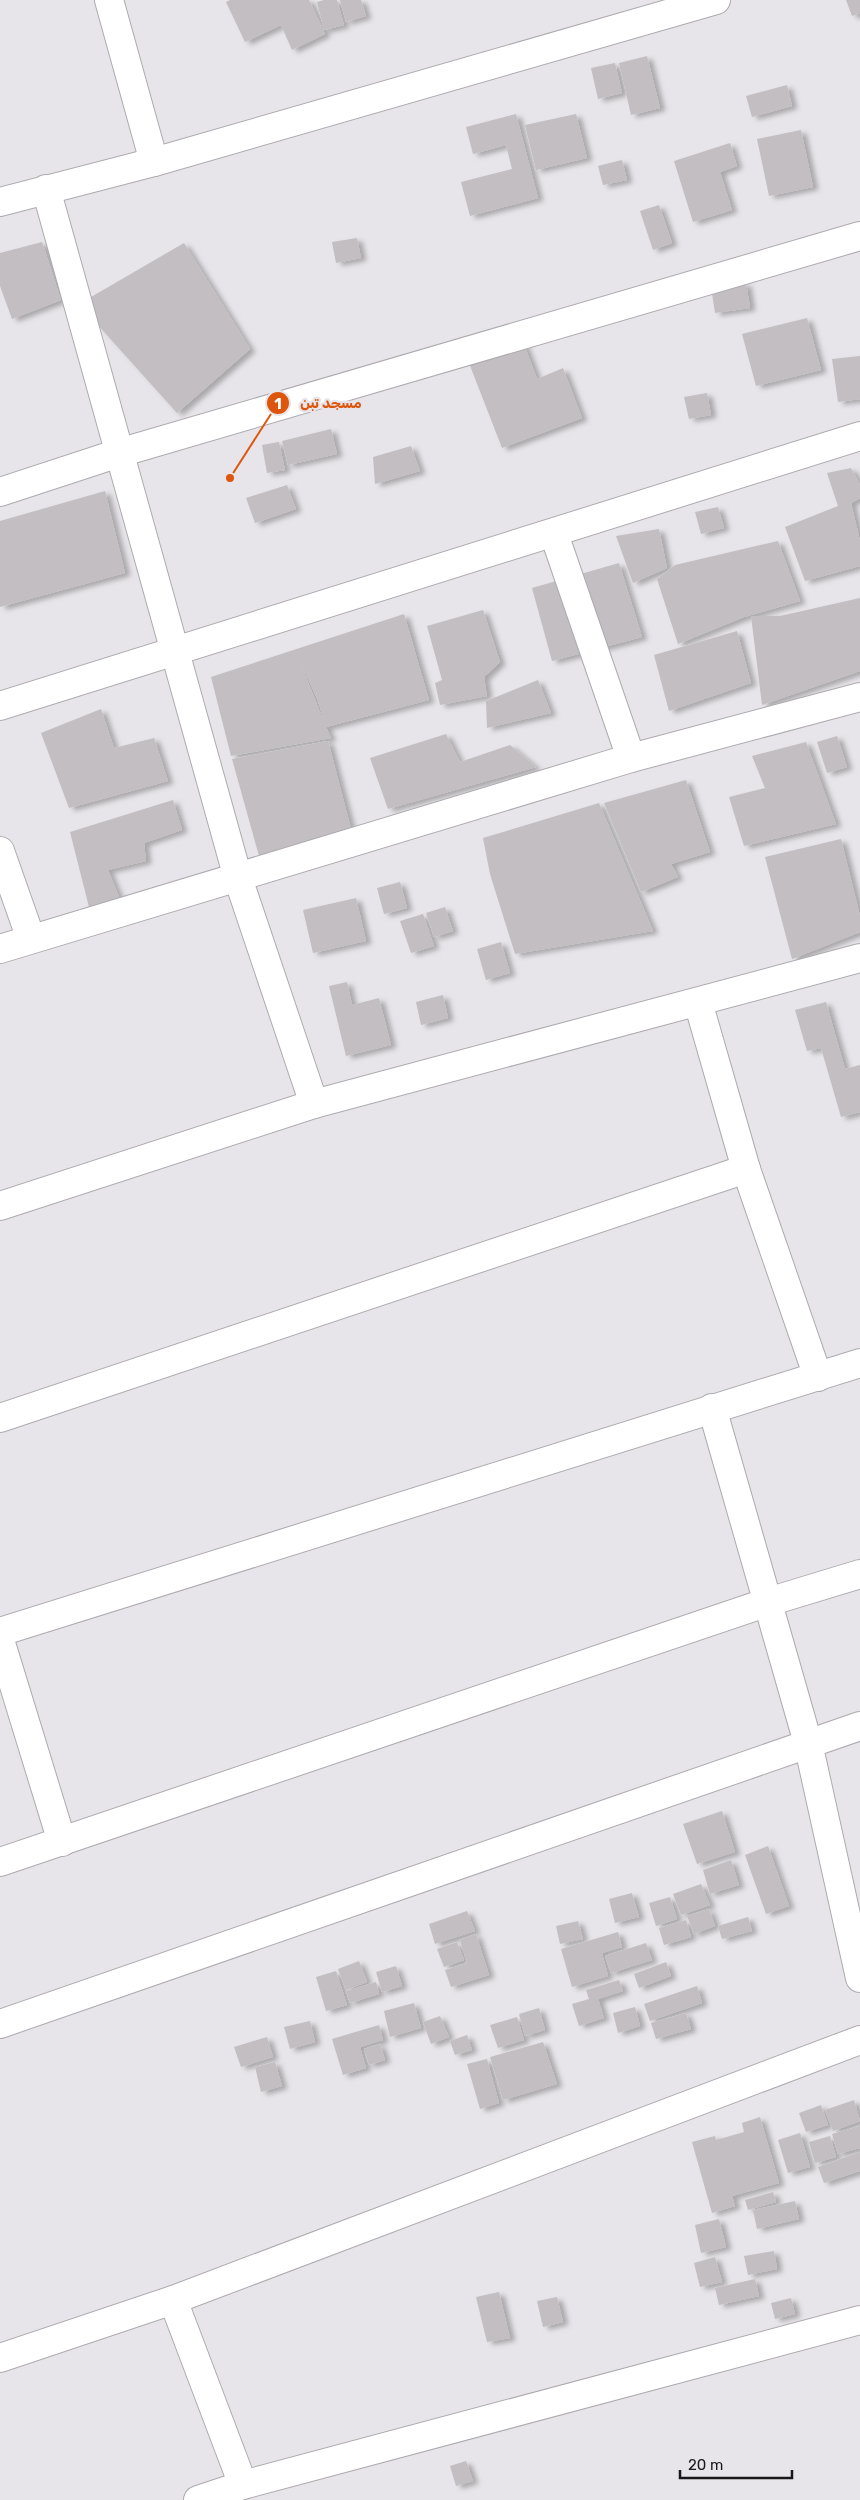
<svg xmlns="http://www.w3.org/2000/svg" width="860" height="2500" font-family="Rubik,Vazirmatn,sans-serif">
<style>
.building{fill:#c2bec1;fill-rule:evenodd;filter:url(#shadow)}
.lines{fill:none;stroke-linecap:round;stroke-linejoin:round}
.street-casing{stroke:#adabaf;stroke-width:30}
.street{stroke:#fff;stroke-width:28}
.leader{fill:none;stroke:#de560d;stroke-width:2}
.callout-dot{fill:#de560d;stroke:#e7e5e9;stroke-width:2}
.mark-label{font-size:15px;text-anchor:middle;font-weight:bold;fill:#fff}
.callout-label{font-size:14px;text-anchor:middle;font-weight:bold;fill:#de560d;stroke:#e7e5e9;stroke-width:4.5;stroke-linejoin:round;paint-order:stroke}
</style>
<defs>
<filter id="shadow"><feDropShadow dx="5.5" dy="3" stdDeviation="2.5" flood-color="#0004"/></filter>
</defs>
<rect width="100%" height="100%" fill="#e7e5e9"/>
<!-- building -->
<g class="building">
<path d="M230,0H309L325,34L292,50L281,25L245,42L226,2Z"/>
<path d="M324,0H337L344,25L324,30L317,2Z"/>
<path d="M340,0H361L366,16L346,22Z"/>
<path d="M846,0H860V13L852,16Z"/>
<path d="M647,56L660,108L631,115L619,63Z"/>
<path d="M615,63L622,93L598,99L591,68Z"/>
<path d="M787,85L792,106L752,117L746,96Z"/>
<path d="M516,114L538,198L470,216L461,182L512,169L506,145L473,154L466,127Z"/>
<path d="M576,114L587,158L536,170L525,125Z"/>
<path d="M801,130L813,187L769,196L757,139Z"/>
<path d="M730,143L737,166L720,172L732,210L693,222L674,161Z"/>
<path d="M622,160L627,180L603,185L598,166Z"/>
<path d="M659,205L672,243L653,250L640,211Z"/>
<path d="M357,238L361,258L336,263L332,242Z"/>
<path d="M42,242L61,300L12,319L0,286V253Z"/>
<path d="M184,243L250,349L177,413L79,304Z"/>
<path d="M746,283L750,308L715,313L711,287Z"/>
<path d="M807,318L821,370L756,386L742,334Z"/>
<path d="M523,342L537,379L563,368L582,418L502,448L469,363Z"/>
<path d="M860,356V399L838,402L832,359Z"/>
<path d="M707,393L711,415L689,419L684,397Z"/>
<path d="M331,429L337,454L288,465L282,441Z"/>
<path d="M279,442L285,470L267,473L262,445Z"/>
<path d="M411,446L420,471L375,484L373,457Z"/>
<path d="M851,468L860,485V498L851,503L860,541V566L805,581L785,527L838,506L827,473Z"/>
<path d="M287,485L296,509L255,523L246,498Z"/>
<path d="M105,491L125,573L0,607V521Z"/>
<path d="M718,507L724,528L701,534L695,512Z"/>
<path d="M659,529L667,568L633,583L616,536Z"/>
<path d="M778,541L800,601L744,617L678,644L657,579L675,565Z"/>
<path d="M619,563L642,637L552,661L532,588Z"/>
<path d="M860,598V671L762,705L751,616H780Z"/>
<path d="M483,610L500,662L484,677L487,696L440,705L435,683L442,680L427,626Z"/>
<path d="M404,614L429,700L326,727L331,738L231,756L211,677ZM298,657L318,700L325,725Z"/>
<path d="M737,631L751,683L669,711L654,655Z"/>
<path d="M538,680L551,713L487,728L486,701Z"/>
<path d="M101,709L114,748L154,738L168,781L69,808L41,733Z"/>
<path d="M446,734L460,762L510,745L536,767L388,809L370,758Z"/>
<path d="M837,736L847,767L827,773L817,742Z"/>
<path d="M328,741L351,829L259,856L232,759Z"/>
<path d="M806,742L836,824L744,846L729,797L765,788L752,756Z"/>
<path d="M686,780L710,852L671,864L678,877L641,892L604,803Z"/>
<path d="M173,800L182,830L144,843L146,861L108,870L119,897L89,907L70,832Z"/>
<path d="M599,803L653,931L515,954L490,874L483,838Z"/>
<path d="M841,839L860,916V932L792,959L765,857Z"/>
<path d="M400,882L407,908L384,914L377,888Z"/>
<path d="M356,898L366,941L313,953L303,910Z"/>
<path d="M445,907L453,931L434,937L426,913Z"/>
<path d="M423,914L434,946L411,953L400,921Z"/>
<path d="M501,942L510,973L486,980L477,949Z"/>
<path d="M347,982L352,1005L379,998L391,1045L346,1056L329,986Z"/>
<path d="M443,995L448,1018L421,1025L416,1002Z"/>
<path d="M826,1002L845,1069L860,1065V1112L841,1117L821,1048L807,1051L795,1010Z"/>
<path d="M722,1811L735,1852L697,1864L683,1824Z"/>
<path d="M768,1846L789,1906L766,1914L745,1855Z"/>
<path d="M731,1860L739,1885L710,1894L703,1870Z"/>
<path d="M701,1884L710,1905L681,1915L673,1894Z"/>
<path d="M632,1893L639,1917L615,1923L609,1899Z"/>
<path d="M670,1897L677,1919L656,1926L649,1903Z"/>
<path d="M709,1909L715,1926L694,1934L687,1916Z"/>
<path d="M467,1911L475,1931L435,1944L429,1924Z"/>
<path d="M748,1917L752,1931L722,1939L718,1926Z"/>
<path d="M686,1920L691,1937L664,1945L659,1928Z"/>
<path d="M578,1921L583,1939L560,1944L556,1926Z"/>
<path d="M618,1932L622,1947L602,1953L608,1976L572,1987L561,1949Z"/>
<path d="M476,1934L489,1975L451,1987L445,1970L467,1963L460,1940Z"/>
<path d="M457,1942L464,1960L444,1967L437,1949Z"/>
<path d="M646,1943L652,1960L611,1973L605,1956Z"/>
<path d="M359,1961L367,1982L346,1990L338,1969Z"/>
<path d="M666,1962L671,1976L639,1988L634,1974Z"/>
<path d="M396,1966L402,1986L382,1992L376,1972Z"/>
<path d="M336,1971L347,2005L326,2011L316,1977Z"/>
<path d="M619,1980L623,1991L598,1999L604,2018L579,2026L572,2004L589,1999L586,1990Z"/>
<path d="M376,1982L379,1994L350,2003L346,1991Z"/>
<path d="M697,1986L702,2003L650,2021L644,2004Z"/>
<path d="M414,2003L421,2028L390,2037L384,2011Z"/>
<path d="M635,2007L640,2026L618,2033L613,2013Z"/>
<path d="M539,2008L545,2030L525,2036L519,2014Z"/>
<path d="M686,2013L691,2029L656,2039L651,2023Z"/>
<path d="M440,2016L449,2037L431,2044L423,2022Z"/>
<path d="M517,2017L524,2040L498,2048L490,2025Z"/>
<path d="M310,2021L315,2042L290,2049L284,2027Z"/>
<path d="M379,2025L383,2040L360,2047L366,2068L343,2075L332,2039Z"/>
<path d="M467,2035L472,2050L455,2055L450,2041Z"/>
<path d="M267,2037L273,2057L241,2067L234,2047Z"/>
<path d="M543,2042L557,2084L503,2100L490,2057Z"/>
<path d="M380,2044L385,2060L369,2065L364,2049Z"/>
<path d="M487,2059L499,2103L480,2109L467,2064Z"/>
<path d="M275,2062L282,2086L261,2092L255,2067Z"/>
<path d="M854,2100L860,2121L833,2131L825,2110Z"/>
<path d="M821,2105L828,2125L806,2132L799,2113Z"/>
<path d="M760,2117L779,2183L732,2196L735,2206L712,2213L692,2142L715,2136L716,2140L744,2132L742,2123Z"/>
<path d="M860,2126V2148L838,2154L832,2134Z"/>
<path d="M800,2133L810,2167L788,2173L778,2140Z"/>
<path d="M830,2136L836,2157L815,2163L809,2142Z"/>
<path d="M860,2152V2171L824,2183L818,2167Z"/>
<path d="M773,2192L776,2202L748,2210L745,2200Z"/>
<path d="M795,2201L799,2219L757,2229L753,2210Z"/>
<path d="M719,2219L726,2247L701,2253L695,2225Z"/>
<path d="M774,2251L777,2269L748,2275L744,2256Z"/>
<path d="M715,2257L722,2282L700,2287L694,2263Z"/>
<path d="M755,2279L759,2296L719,2305L715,2288Z"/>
<path d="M499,2292L510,2338L487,2342L476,2297Z"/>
<path d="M557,2297L563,2322L543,2327L537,2301Z"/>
<path d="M791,2298L795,2314L775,2319L771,2303Z"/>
<path d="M466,2461L473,2481L456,2486L450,2466Z"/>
</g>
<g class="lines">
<defs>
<g id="street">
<path d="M109,0L154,162"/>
<path d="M46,189L238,878L314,1104"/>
<path d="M0,202L154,162L716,0"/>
<path d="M0,492L119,453L860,236"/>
<path d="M554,534L631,758"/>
<path d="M0,706L860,436"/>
<path d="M0,851L31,939"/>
<path d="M0,949L631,758L860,697"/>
<path d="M698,1002L746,1169L818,1377"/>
<path d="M0,1206L314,1104L860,958"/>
<path d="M712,1408L808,1743L860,1978"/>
<path d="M0,1418L746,1169"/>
<path d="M0,1632L860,1363"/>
<path d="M0,1640L62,1842"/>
<path d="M0,1862L768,1602L860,1574"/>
<path d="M0,2024L860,1726"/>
<path d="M173,2300L243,2485"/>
<path d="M0,2358L173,2300L860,2040"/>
<path d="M198,2500L243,2485L860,2320"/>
</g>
</defs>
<!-- street casing -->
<use href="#street" class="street-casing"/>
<!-- street -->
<use href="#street" class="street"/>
</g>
<!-- callouts -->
<path class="leader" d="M230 478L278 403"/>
<g class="callout-dot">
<circle cx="230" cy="478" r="5"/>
<circle cx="278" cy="403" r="12"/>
</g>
<g class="mark-label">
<text x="278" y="409">1</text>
</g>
<g class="callout-label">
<text x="331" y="408">مسجد تبن</text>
</g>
<!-- scale -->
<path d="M680 2470v8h112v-8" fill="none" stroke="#181719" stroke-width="2.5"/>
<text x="688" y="2470" font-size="15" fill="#181719" stroke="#e7e5e9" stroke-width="4" paint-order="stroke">20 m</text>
</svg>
